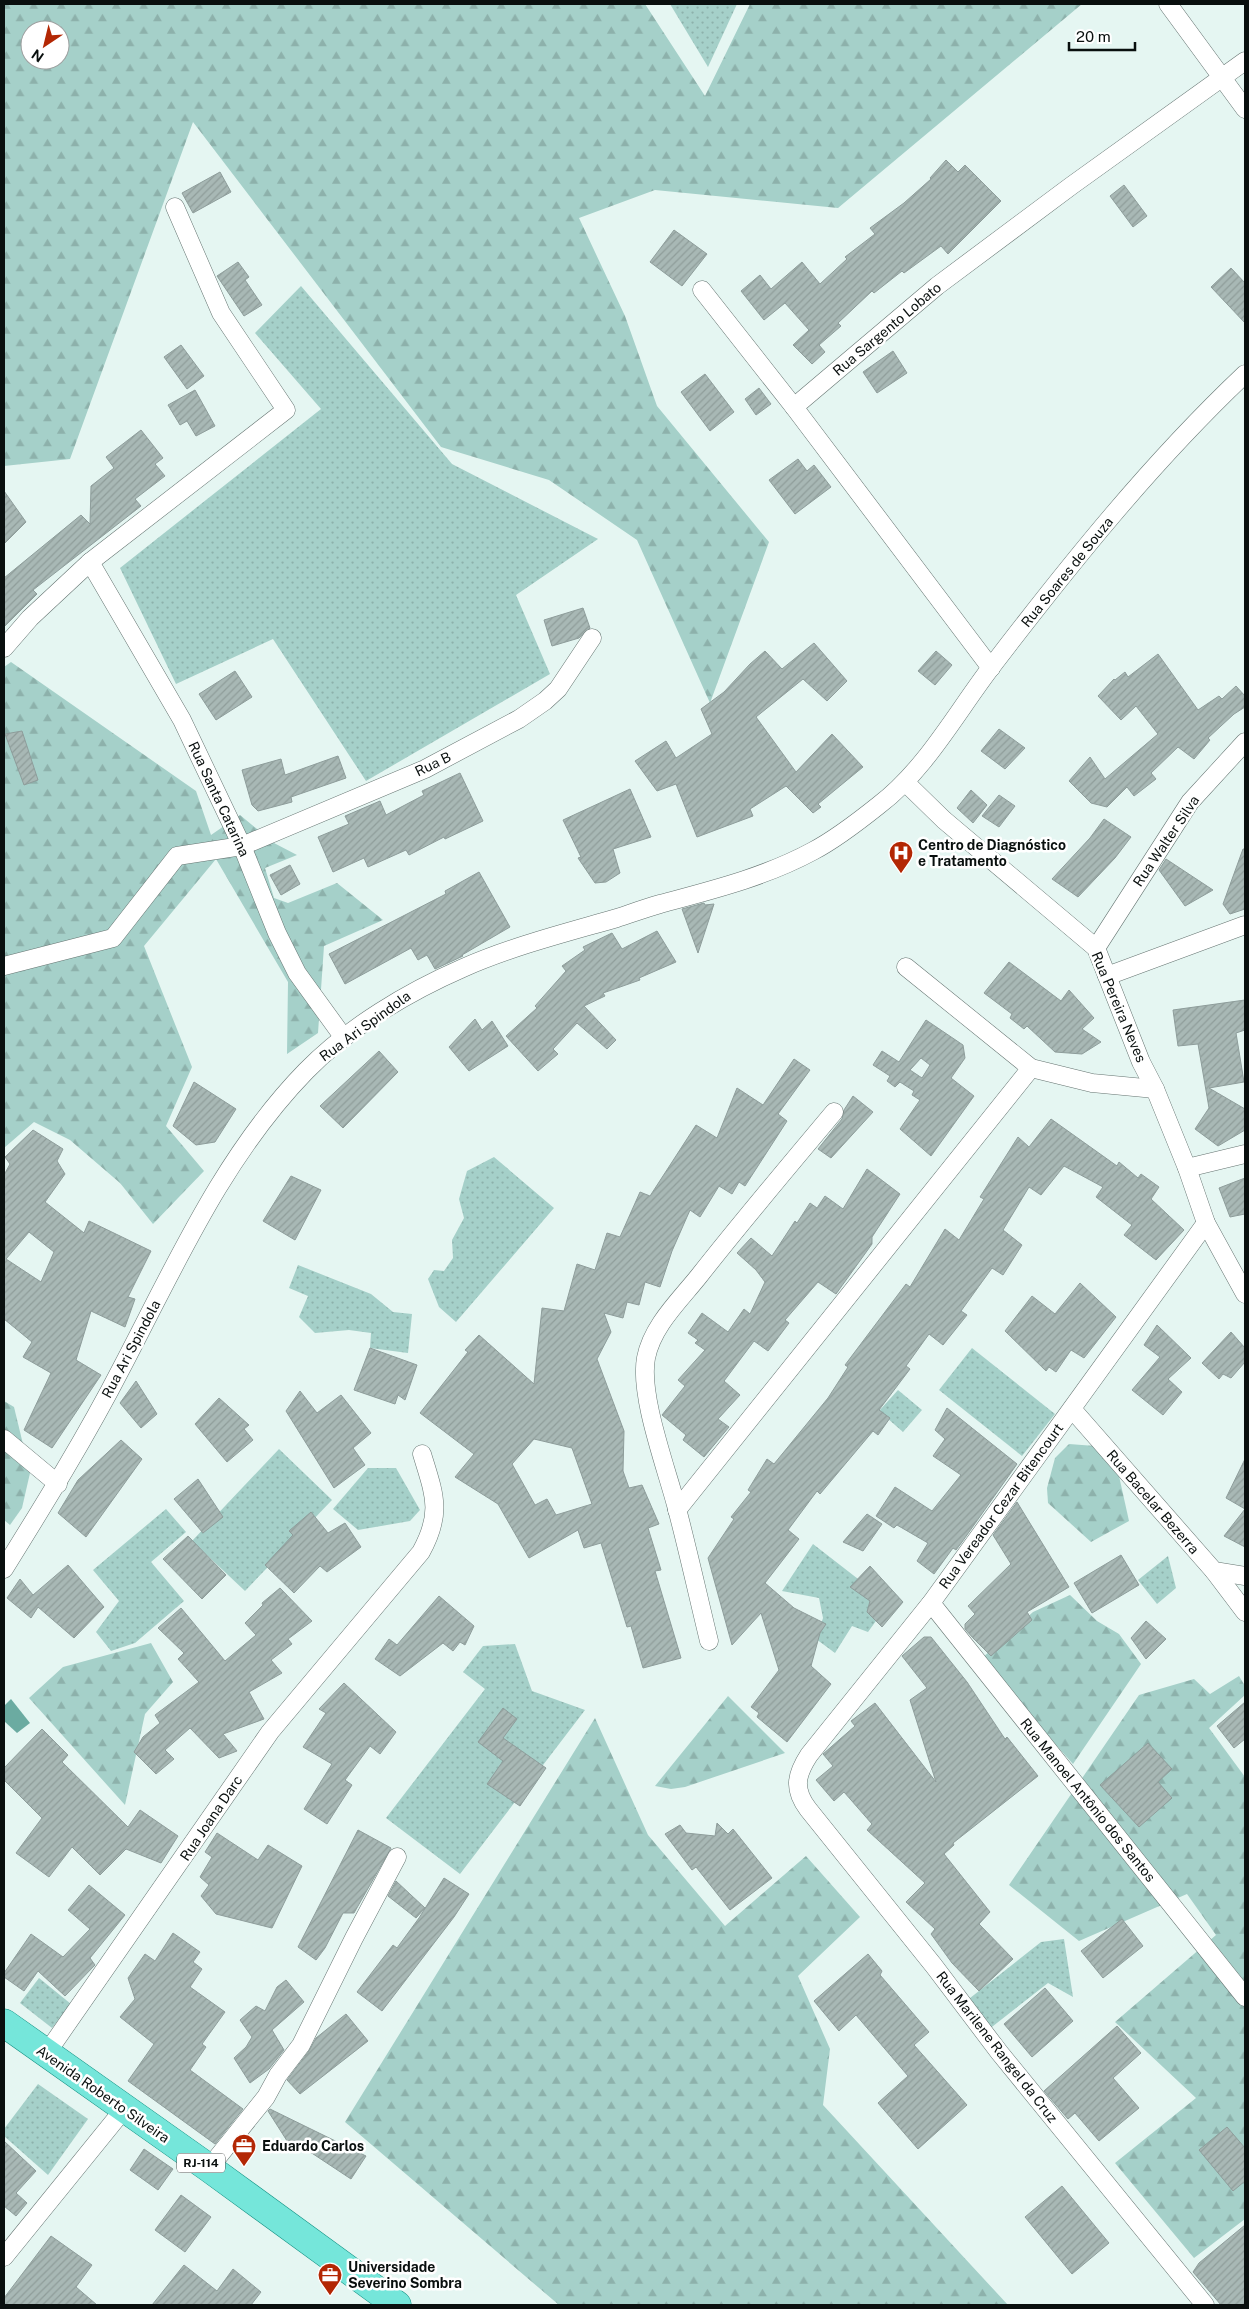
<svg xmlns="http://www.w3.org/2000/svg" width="1249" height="2309" font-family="'Public Sans',sans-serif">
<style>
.grass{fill:url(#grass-dots)}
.forest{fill:url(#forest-firs);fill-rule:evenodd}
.water{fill:#6baba1}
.building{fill:url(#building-hatch);stroke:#8e9d9b;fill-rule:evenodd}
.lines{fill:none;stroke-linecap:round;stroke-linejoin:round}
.minor-casing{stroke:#657471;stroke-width:19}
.primary-casing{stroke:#139082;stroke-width:29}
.minor{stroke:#fff;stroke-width:18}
.primary{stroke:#75e6da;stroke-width:28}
.labels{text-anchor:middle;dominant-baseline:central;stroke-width:5;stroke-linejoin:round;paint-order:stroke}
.shield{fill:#fff;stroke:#535756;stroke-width:1}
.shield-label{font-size:12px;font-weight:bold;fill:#090f0e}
.street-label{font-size:14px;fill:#090f0e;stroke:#fff}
.poi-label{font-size:14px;font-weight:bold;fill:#090f0e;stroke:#fff;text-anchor:start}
</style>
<defs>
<pattern id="grass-dots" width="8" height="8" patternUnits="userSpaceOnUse" patternTransform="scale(1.25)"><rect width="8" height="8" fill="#a5d0c9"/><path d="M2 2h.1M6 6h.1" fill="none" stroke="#8db1ab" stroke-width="1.8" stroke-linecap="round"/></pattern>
<pattern id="forest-firs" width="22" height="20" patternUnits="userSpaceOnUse" patternTransform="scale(1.25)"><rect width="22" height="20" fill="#a5d0c9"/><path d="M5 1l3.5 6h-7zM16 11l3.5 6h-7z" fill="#8db1ab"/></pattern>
<pattern id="building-hatch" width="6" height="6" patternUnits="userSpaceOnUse" patternTransform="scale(1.25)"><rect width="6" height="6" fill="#a8b8b5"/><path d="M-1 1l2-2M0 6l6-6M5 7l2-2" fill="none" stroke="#8f9d9a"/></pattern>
</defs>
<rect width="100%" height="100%" fill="#e5f6f2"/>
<!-- grass -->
<g class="grass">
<path d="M670,4H737L708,67Z"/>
<path d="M301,286L452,464L598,539L516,595L550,674L366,781L273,639L176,684L120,568L321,409L255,333Z"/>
<path d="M494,1157L554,1208L456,1322L439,1307L428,1279L434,1270L444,1271L453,1258L452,1240L464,1218L459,1199L467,1171Z"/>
<path d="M298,1265L371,1294L393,1312L412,1314L408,1353L370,1348L371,1333L349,1330L315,1333L299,1317L308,1296L289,1288Z"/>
<path d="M972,1348L1055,1414L1022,1456L939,1390Z"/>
<path d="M898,1390L922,1410L903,1432L879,1411Z"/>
<path d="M279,1449L332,1500L245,1591L192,1541Z"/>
<path d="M368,1468H396L420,1510L410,1521L358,1530L333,1509Z"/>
<path d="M166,1509L186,1532L151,1562L184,1601L135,1643L111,1651L96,1632L119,1601L93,1570Z"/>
<path d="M813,1544L889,1603L868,1632L852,1626L835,1653L816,1639L823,1618L819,1598L782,1591Z"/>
<path d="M1168,1556L1176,1588L1157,1604L1138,1580Z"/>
<path d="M515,1644L532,1691L585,1710L460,1874L386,1818L485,1689L463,1672L483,1646Z"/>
<path d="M1064,1939L1073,1997L1048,1983L988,2030L965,2002L1041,1942Z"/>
<path d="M39,1978L71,2004L52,2028L20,2003Z"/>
<path d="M38,2084L88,2119L48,2175L4,2136V2129Z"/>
</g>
<!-- forest -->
<g class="forest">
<path d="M4,4H645L705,96L750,4H1082L838,208L655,190L579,218L625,316L657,406L769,542L710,703L637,540L549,480L441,447L193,122L70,459L4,466ZM30,30H60V60H30Z"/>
<path d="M11,662L196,791L211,835L240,815L274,843L297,855L265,868L274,898L288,903L337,883L383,920L324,946L318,1033L287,1054L288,982L216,859L144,946L192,1067L166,1126L204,1171L153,1224L120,1183L70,1140L34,1122L4,1148V667Z"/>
<path d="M4,1401L14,1407L30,1473L22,1508L10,1525L4,1520Z"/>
<path d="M1069,1444L1095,1446L1119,1476L1129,1521L1091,1542L1048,1503L1047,1488L1055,1458Z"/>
<path d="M1070,1595L1097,1621L1119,1634L1141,1664L1073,1764L980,1660L1033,1612Z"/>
<path d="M151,1643L173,1682L145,1714L125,1805L29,1698L63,1667Z"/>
<path d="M1239,1676L1245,1686V1695L1209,1728L1245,1777V2219L1194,2258L1115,2163L1196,2098L1115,2022L1216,1935L1187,1894L1079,1941L1009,1885L1139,1695L1194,1679L1210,1694Z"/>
<path d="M728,1696L785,1753L685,1787L671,1789L655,1786Z"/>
<path d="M595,1718L648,1835L725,1926L806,1856L860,1917L798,1976L830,2049L823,2105L1008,2305H559L345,2122Z"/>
</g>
<!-- water -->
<path class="water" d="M11,1699L30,1723L17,1733L4,1721V1706Z"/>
<!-- building -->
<g class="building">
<path d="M946,160L958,172L965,165L1001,201L948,254L941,246L904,273L902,271L874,293L872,291L838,323L841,326L819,345L825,352L812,364L793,345L809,330L785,303L764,320L741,291L760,275L771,289L802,262L820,284L847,259L845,257L875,234L870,228L904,203L931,179L930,178Z"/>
<path d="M220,172L231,192L193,213L182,193Z"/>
<path d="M1124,185L1147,216L1133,227L1110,196Z"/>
<path d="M674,230L707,254L682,286L650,262Z"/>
<path d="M238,262L249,277L245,280L262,305L244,316L217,276Z"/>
<path d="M1231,268L1245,283V323L1211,287Z"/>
<path d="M181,345L204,376L187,389L164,357Z"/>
<path d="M893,351L907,373L877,393L863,372Z"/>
<path d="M705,374L734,412L710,431L681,392Z"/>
<path d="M759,388L771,404L756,415L745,399Z"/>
<path d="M195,390L215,426L196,436L187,421L180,425L168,405Z"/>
<path d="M141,430L163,458L155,464L165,476L135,499L141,506L33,590L37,594L4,627V578L81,515L90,524L91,486L114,468L106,457Z"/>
<path d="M798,459L807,471L814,465L831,487L795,514L769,480Z"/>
<path d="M4,491L26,522L4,544Z"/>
<path d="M583,608L590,628L579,638L552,646L544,620Z"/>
<path d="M814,643L847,681L827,701L803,679L756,717L796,772L832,734L863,767L818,804L821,807L813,813L786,786L750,809L753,816L697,837L676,784L657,791L635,761L666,741L676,758L712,734L701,709L724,692L750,664L765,651L782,669Z"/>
<path d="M936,651L952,665L935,685L918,671Z"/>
<path d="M1158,654L1198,710L1219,696L1222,699L1236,686L1245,696V707L1234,714L1208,738L1210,740L1194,759L1178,747L1151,773L1156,779L1134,796L1127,787L1107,807L1091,803L1069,781L1090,757L1105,779L1158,734L1136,706L1121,720L1098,696L1114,679L1115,680L1125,672L1128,677Z"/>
<path d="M235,671L252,697L216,720L199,694Z"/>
<path d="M999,729L1025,748L1005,769L981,751Z"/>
<path d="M22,731L38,780L24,785L5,734Z"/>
<path d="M338,756L346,778L291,797L292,802L258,811L252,805L242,770L281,759L285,775Z"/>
<path d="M460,773L483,821L445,839L444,837L409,855L406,850L368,867L364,858L333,872L318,837L349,824L345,816L380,801L386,815L424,795L422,791Z"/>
<path d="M630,789L651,837L613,849L620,873L606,882L595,883L578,858L581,857L563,820Z"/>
<path d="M971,790L987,805L973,823L957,808Z"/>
<path d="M999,795L1015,806L999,827L982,816Z"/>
<path d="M1104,819L1131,837L1115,858L1078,897L1052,879L1090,838Z"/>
<path d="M1243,849H1245V909L1230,914L1223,904Z"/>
<path d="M1166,859L1213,890L1185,906L1159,870Z"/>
<path d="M290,865L300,884L281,895L270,875Z"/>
<path d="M479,872L510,927L462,955L463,956L435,969L427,955L418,960L411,948L345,984L329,954L446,894L445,891Z"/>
<path d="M704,903L705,905L714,904L698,953L682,909Z"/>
<path d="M657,931L676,962L639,978L640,980L603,993L605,996L584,1006L616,1040L607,1049L577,1023L553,1049L558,1054L538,1071L506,1036L537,1008L535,1006L566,971L562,966L585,950L583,947L612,933L622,949Z"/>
<path d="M1009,962L1061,1001L1069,990L1094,1018L1082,1029L1101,1042L1082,1054L1055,1052L1027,1026L1024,1029L1010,1018L1012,1014L984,993Z"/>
<path d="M1245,1000V1030L1236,1033L1244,1082L1209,1088L1245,1109V1130L1218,1146L1195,1129L1209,1108L1198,1044L1178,1046L1173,1010Z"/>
<path d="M475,1019L482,1030L492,1021L508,1046L469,1071L449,1047Z"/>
<path d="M926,1020L963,1045L965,1058L951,1078L974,1096L931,1156L900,1129L920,1100L912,1095L914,1091L900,1082L895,1087L887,1081L890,1076L873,1065L882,1051L899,1062ZM921,1058L930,1065L922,1078L910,1070Z"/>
<path d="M379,1051L398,1072L343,1128L320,1106Z"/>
<path d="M794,1059L810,1070L778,1114L787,1121L745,1186L739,1182L732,1194L719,1186L700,1217L690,1210L672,1251L660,1287L645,1282L639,1305L627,1302L623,1318L604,1313L611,1332L597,1359L624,1431L623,1471L629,1488L642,1485L659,1524L648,1528L661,1570L655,1571L681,1658L643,1668L631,1626L627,1627L601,1543L584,1548L578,1530L529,1558L498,1504L455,1477L474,1454L420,1413L468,1352L465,1350L479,1335L534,1384L542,1308L564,1311L577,1264L595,1270L607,1233L620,1237L640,1192L650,1196L696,1125L717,1138L737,1088L763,1105ZM534,1439L572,1448L592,1504L556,1515L547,1499L535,1505L512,1464Z"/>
<path d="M194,1082L236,1109L215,1142L196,1145L173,1126Z"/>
<path d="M853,1096L873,1112L831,1158L818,1149L842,1119L844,1110Z"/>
<path d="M1051,1119L1117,1166L1119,1162L1138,1178L1141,1174L1159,1187L1151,1199L1184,1230L1156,1260L1124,1235L1132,1225L1096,1197L1103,1187L1064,1166L1041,1195L1029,1187L1003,1230L1022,1245L1003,1275L992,1268L961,1311L967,1315L943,1345L929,1334L906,1366L910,1369L879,1410L890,1418L878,1435L873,1431L820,1494L817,1491L788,1530L799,1539L765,1583L794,1608L826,1624L820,1633L811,1666L831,1684L787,1742L757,1717L759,1713L751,1707L779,1670L761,1613L732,1645L708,1558L734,1519L731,1517L751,1492L748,1490L767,1459L774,1464L828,1398L848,1367L845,1365L906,1284L910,1287L945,1229L959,1240L984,1199L980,1197L1018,1137L1029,1147Z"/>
<path d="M33,1130L63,1149L57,1161L65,1174L45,1202L84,1233L89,1221L151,1251L128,1297L135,1299L125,1327L91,1311L76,1360L101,1375L52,1448L24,1430L51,1373L23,1357L32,1342L4,1319V1175L10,1164L5,1157ZM29,1232L54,1252L41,1282L6,1259Z"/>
<path d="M867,1169L900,1194L872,1237V1244L836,1294L818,1282L785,1320L789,1323L768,1351L754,1341L724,1381L740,1395L718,1419L729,1427L704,1457L683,1440L686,1435L662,1415L685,1386L678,1380L705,1350L695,1343L698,1340L688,1333L702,1313L728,1332L744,1309L750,1314L765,1282L756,1270L737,1253L751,1238L772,1256L795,1221L797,1223L810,1203L817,1208L825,1196L843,1209Z"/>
<path d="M291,1176L321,1190L295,1240L263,1221Z"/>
<path d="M1245,1178V1214L1230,1217L1219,1188Z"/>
<path d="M1080,1283L1116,1317L1084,1358L1071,1350L1056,1372L1049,1367L1046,1371L1005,1331L1032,1296L1055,1314Z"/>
<path d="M1157,1325L1191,1358L1168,1379L1182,1392L1163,1415L1132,1390L1160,1357L1144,1345Z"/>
<path d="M1231,1332L1245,1348V1362L1231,1378L1223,1374L1219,1379L1202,1363Z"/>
<path d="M370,1348L417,1365L405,1400L398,1395L395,1404L354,1390Z"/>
<path d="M136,1381L157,1414L141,1428L120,1403Z"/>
<path d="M300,1391L317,1413L341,1395L371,1433L353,1448L365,1465L334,1488L286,1411Z"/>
<path d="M219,1398L249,1425L244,1429L253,1440L227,1462L195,1424Z"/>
<path d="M947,1408L1017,1464L962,1542L956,1550L953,1548L934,1574L917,1561L928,1543L897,1525L894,1528L876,1516L895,1487L932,1511L961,1475L933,1456L945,1439L935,1430Z"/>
<path d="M121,1440L142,1459L86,1537L58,1513L78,1480Z"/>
<path d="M1245,1459V1547L1224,1536L1245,1509L1226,1498Z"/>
<path d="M198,1479L223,1517L203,1533L174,1499Z"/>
<path d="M1017,1502L1069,1587L1027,1612L1032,1620L991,1656L973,1638L965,1629V1624L975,1614L968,1606L1011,1564L993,1535Z"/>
<path d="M311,1512L328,1533L345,1523L361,1547L327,1572L320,1566L294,1593L265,1565L293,1535L289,1531Z"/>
<path d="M867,1514L882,1524L863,1551L843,1542Z"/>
<path d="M188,1536L226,1575L202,1599L163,1559Z"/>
<path d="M1121,1555L1139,1585L1092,1613L1074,1583Z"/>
<path d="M68,1565L104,1607L74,1638L38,1607L31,1618L7,1598L20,1579L33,1595Z"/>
<path d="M870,1566L903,1602L882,1627L867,1612L870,1601L850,1587Z"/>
<path d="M280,1588L312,1621L288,1639L292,1644L271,1660L282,1673L249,1692L264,1719L223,1734L237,1751L219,1758L190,1728L165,1750L174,1759L156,1774L134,1752L143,1737L160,1723L155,1715L199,1682L178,1659L184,1653L158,1628L181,1608L225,1661L256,1635L245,1623L263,1605L262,1603Z"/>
<path d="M439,1596L474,1626L465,1645L460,1642L453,1651L443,1643L400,1676L375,1659L389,1639L397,1645Z"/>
<path d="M1146,1621L1166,1639L1146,1659L1131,1638Z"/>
<path d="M924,1637H931L967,1682L1005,1739L1007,1737L1038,1776L953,1843L954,1845L944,1854L990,1912L979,1924L1013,1959L979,1991L952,1963L931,1934L935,1929L906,1902L925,1883L867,1830L872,1824L844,1792L834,1801L816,1780L833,1766L823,1754L855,1726L851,1721L875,1703L936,1782L910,1700L927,1688L902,1656Z"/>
<path d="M344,1683L396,1732L380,1754L370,1746L345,1780L352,1785L327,1824L304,1809L332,1764L303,1747L326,1713L319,1709Z"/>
<path d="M1245,1702V1739L1234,1748L1217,1726Z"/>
<path d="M503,1708L517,1719L503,1738L546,1768L520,1806L487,1784L503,1761L478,1742Z"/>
<path d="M42,1729L68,1755L62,1762L128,1827L140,1810L178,1836L161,1863L126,1849L100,1875L72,1847L49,1877L16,1853L42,1818L4,1780V1768Z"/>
<path d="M1148,1743L1172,1769L1158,1782L1172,1798L1139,1827L1100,1785Z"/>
<path d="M717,1823L728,1834L733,1829L772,1878L730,1910L696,1867L692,1870L665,1834L680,1825L686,1833L715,1836Z"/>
<path d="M358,1830L391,1848L354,1913H343L325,1948L316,1960L298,1947Z"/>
<path d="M217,1833L258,1860L268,1845L302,1866L272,1928L216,1914L201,1896L209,1885L200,1877L212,1857L205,1852Z"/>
<path d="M444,1878L469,1894L454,1917L382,2011L357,1992L393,1945L397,1948L419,1918Z"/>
<path d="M396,1881L425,1908L416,1918L388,1896Z"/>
<path d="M89,1885L125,1915L90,1958L95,1965L65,1996L38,1971L24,1991L4,1977V1973L31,1934L63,1957L90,1929L68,1910Z"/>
<path d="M1122,1919L1143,1946L1103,1978L1081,1951Z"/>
<path d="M173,1933L200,1952L193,1962L202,1969L190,1987L225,2012L202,2044L206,2047L190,2070L243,2109L215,2144L128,2081L154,2044L120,2017L135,1999L128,1978L145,1954L155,1961Z"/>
<path d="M868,1954L882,1971L880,1975L929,2032L914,2045L967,2105L918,2149L878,2103L908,2076L856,2015L839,2031L814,2001Z"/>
<path d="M286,1980L304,2002L272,2030L284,2050L269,2069L250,2083L234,2058L246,2047L252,2037L240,2020L256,2006L265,2011L277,1987Z"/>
<path d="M1045,1988L1073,2021L1032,2057L1004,2024Z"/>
<path d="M346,2014L368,2041L300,2094L287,2080L309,2051L316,2038Z"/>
<path d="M1117,2026L1141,2053L1113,2078L1139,2108L1099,2141L1075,2113L1068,2119L1044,2091Z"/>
<path d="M270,2109L366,2156L351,2179L292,2140L289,2144L268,2111Z"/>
<path d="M1227,2127L1245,2148V2181L1233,2191L1199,2150Z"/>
<path d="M4,2141L36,2171L16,2193L27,2203L16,2216L4,2206Z"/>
<path d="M144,2149L173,2169L158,2190L130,2170Z"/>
<path d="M1062,2186L1109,2243L1072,2274L1025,2217Z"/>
<path d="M181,2195L211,2217L185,2252L155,2230Z"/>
<path d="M1245,2225V2305H1221L1193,2272L1199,2263Z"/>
<path d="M51,2236L92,2265L76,2287L97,2305H4V2298Z"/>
<path d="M184,2265L217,2291L233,2269L261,2292L251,2305H152Z"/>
</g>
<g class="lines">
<defs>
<g id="minor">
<path d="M1168,4L1245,109"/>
<path d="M702,290L794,407L991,668"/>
<path d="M794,407L937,286L1071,186L1245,61"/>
<path d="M90,562L182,720L242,846L277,933L297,973L344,1038"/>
<path d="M4,648L30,618L90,562L286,410L221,313L175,207"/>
<path d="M906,783L944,820L1096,948L1141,1062L1155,1089L1187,1168L1206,1223L1245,1294"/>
<path d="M1096,948L1190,802L1245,742"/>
<path d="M4,966L113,938L177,856L242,846L425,769L519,719L545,701L558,689L592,638"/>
<path d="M906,967L1031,1068L1092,1083L1155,1089"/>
<path d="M1107,976L1245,925"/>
<path d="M1187,1168L1245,1154"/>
<path d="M1072,1409L1214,1571L1245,1576"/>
<path d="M4,1439L58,1484"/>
<path d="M677,1510L1031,1068"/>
<path d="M4,1569C45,1503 86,1437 122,1367C176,1264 224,1155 306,1071C349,1027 408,992 463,968C513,946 565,933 617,918C632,913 646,908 660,904C712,890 765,877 813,851C836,839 859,821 879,805C926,769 956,713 992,666C1070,564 1151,463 1245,374"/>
<path d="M1214,1571L1245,1612"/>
<path d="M931,1603L1245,1997"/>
<path d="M709,1641C698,1596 688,1550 676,1505C666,1467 639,1395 646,1358C652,1326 680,1300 699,1276C743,1220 788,1167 834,1112"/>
<path d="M46,2054L270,1732L421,1552C443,1512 434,1494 422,1454"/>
<path d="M209,2168L266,2097L278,2075L301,2045L354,1938L397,1857"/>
<path d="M4,2257L124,2109"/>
<path d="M1205,2305L999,2052L934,1966L808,1809C793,1789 796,1775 809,1755L931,1603L1206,1223"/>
</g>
<path id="primary" d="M4,2023L209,2168L397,2305"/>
</defs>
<!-- minor casing -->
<use href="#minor" class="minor-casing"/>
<!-- primary casing -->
<use href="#primary" class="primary-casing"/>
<!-- minor -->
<use href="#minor" class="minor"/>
<!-- primary -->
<use href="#primary" class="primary"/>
</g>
<!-- icons -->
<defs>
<symbol id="hospital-pin" viewBox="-11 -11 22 30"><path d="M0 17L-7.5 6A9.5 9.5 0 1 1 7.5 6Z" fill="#b32704" stroke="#fff"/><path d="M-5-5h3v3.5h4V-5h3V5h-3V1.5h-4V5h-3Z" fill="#fff"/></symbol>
<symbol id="office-pin" viewBox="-11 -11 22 30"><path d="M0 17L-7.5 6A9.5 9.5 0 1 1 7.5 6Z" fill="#b32704" stroke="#fff"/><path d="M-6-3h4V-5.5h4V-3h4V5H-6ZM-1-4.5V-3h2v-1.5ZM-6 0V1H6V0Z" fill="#fff"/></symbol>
</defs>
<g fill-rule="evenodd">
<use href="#hospital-pin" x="887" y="839" width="28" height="38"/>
<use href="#office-pin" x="230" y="2132" width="28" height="38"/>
<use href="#office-pin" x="316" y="2261" width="28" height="38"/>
</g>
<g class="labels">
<!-- shield labels -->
<rect class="shield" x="177" y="2153.5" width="48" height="19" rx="4"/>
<g class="shield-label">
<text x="201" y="2163">RJ-114</text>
</g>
<!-- street labels -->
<g class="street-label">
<text transform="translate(887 329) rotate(-40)">Rua Sargento Lobato</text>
<text transform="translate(1067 572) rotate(-51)">Rua Soares de Souza</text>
<text transform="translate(433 764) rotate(-26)">Rua B</text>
<text transform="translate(219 799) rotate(65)">Rua Santa Catarina</text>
<text transform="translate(1166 841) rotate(-56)">Rua Walter Silva</text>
<text transform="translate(1119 1007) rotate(67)">Rua Pereira Neves</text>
<text transform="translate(365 1026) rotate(-36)">Rua Ari Spindola</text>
<text transform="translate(131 1349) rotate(-62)">Rua Ari Spindola</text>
<text transform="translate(1153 1502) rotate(49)">Rua Bacelar Bezerra</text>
<text transform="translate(1001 1506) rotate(-54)">Rua Vereador Cezar Bitencourt</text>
<text transform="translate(1088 1800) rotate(51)">Rua Manoel Antônio dos Santos</text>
<text transform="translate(211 1818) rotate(-56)">Rua Joana Darc</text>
<text transform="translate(997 2047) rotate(52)">Rua Marilene Rangel da Cruz</text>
<text transform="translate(103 2094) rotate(35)">Avenida Roberto Silveira</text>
</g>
<!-- poi labels -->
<g class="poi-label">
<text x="918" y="845">Centro de Diagnóstico<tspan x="918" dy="16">e Tratamento</tspan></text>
<text x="262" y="2146">Eduardo Carlos</text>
<text x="348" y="2267">Universidade<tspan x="348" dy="16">Severino Sombra</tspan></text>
</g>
</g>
<!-- border -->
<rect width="1249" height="2309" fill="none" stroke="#090f0e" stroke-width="10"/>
<!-- north arrow -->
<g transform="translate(45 45) rotate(215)"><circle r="24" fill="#ffffff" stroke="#9d9f9f"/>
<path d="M0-4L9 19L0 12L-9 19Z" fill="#b32704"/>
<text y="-8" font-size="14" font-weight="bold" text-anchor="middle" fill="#090f0e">N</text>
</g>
<!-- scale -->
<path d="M1069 42v8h66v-8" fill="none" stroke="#090f0e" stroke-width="2.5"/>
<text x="1076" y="42" font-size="15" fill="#090f0e" stroke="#ffffff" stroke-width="4" paint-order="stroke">20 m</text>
</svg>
